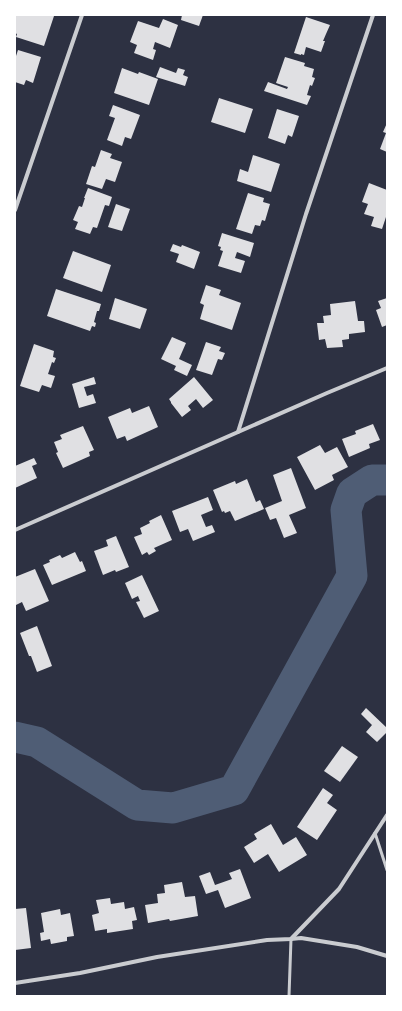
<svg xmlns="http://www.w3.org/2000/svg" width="402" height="1011" font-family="'Space Grotesk',sans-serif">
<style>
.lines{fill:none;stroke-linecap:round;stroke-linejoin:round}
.river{stroke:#4f5d75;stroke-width:31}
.building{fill:#e0e0e3}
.service{stroke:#caccd0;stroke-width:3}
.minor{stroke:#caccd0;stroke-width:4}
</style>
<rect width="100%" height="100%" fill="#2d3142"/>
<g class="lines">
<!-- river -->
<path class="river" d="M15,737L37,742L137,805L173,808L234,790L352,576L346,510L352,493L372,480H387"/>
</g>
<!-- building -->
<g class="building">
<path d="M15,15H50L54,16L44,46L16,37L17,34L15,33Z"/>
<path d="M182,15H203L199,26L181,20Z"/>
<path d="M306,17L330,25L326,34L323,41H325L321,52L306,47L304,55L301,54V55L294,53Z"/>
<path d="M163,19L178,25L170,48L155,42L153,49L156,50L153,60L134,53L137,45L130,42L138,21L159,28Z"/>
<path d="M18,50L41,57L33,83L26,80L24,85L15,82V59Z"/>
<path d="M285,57L305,63L304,66L314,69L312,77L315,78L312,86L310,85L307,95L311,96L307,105L264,91L268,82L287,89L288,87L276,83Z"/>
<path d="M160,67L176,73L178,68L185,70L183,75L188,77L185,86L156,77Z"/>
<path d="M122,68L138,74L139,72L158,79L149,105L114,93Z"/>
<path d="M219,98L253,109L245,133L211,122Z"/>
<path d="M113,105L140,115L131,139L125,137L122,146L107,140L115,118L109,116Z"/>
<path d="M277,109L299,116L292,137L288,135L285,144L268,138Z"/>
<path d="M387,123V152L380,149L386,133L383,132Z"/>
<path d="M101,150L112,154L110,158L122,162L115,182L106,179L102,189L86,184L92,166L95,167Z"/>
<path d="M253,155L280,164L271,192L237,181L240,169L248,172Z"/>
<path d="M369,183L387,190V218L386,217L382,229L371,226L374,217L364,214L368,204L362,202Z"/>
<path d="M88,188L112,197L109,206L105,205L97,228L93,227L90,234L75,229L78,222L73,220L79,206L82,207L85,198H84Z"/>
<path d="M248,193L264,198L263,202L270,204L265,221L262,220L260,226L255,225L252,234L236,229Z"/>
<path d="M116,204L130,209L122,231L108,227Z"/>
<path d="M222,233L254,243L250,257L237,252L235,258L245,261L241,273L218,266L223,251L220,250L221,247L218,246Z"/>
<path d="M173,244L181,247L182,245L200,252L194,269L176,262L179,254L170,251Z"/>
<path d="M73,251L111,265L102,292L63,278Z"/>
<path d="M206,285L221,290L219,295L241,303L232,330L200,319L204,305L200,303Z"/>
<path d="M56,289L101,304L99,311H97L94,322L96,323L95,327L92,326L90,331L47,316Z"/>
<path d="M115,298L147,309L140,329L109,319Z"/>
<path d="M387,298V325L382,327L376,310L381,308L378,301Z"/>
<path d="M355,301L358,321H364L365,332L349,334V339L342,340L343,347L327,348L325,339L319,340L317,323H324L323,316L331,315L330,304Z"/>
<path d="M172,337L186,343L179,359L192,365L187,376L174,370L176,366L161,359Z"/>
<path d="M206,342L221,347L219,351L225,353L222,360L218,359L212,375L196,370Z"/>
<path d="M34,344L54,351L53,357L56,358L54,363L52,362L48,374L55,376L51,388L42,385L39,392L20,386Z"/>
<path d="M94,377L96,384L84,387L87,396L93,394L96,403L79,408L72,384Z"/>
<path d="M194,377L213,400L203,408L196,399L188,406L191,410L182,417L171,403V402L169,399Z"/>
<path d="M149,406L158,427L127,441L125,436L117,439L108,417L130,408L132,413Z"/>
<path d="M373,424L380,440L369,444L370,448L349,457L342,439L356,434L355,431Z"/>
<path d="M83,426L94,450L89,452L90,456L63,468L56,453L58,452L54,442L62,439L60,435Z"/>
<path d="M320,445L325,453L337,447L348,467L332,475L334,480L315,490L297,457Z"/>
<path d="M34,458L37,464L32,466L37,478L15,488V466Z"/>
<path d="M291,468L306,508L289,515L297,533L284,538L276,518L270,520L265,508L282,501L273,475Z"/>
<path d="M247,479L256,502L260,500L264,509L235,521L230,511L225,513L224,511L222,512L213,490L235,481L236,484Z"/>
<path d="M208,497L213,510L201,515L206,527L212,525L215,532L193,541L188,529L180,532L172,511Z"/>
<path d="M161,515L172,540L154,548L156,551L149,555L147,552L142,555L134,537L142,534L140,528L150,523L149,521Z"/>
<path d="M116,536L129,567L116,572L115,570L103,575L94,551L108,546L106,540Z"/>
<path d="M75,552L80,562L82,561L86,571L52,585L43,565L50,562L49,560L60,555L62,558Z"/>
<path d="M35,569L49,601L26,611L22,602L16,605L15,602V577Z"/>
<path d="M142,575L159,611L144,618L136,602L140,601L138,596L132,599L125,583Z"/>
<path d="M37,626L52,666L37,672L31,656H29L20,633Z"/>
<path d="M366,708L387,728V732L377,742L366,732L372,725L361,714Z"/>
<path d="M342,746L358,757L340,782L324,771Z"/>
<path d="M323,788L333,795L327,803L337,810L317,840L297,827Z"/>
<path d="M271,824L283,845L296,837L307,855L279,872L268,854L254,863L244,847L257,839L254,834Z"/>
<path d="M240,869L251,898L225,908L218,890L206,894L199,876L210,872L215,885L232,879L229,873Z"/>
<path d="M182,882L185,897L195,896L198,916L170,921L169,919L148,923L145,905L158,903L157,894L165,893L164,885Z"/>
<path d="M110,898L111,904L124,902L125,909L134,907L137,920L132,921L133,929L107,933V929L95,931L92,915L99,913L96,900Z"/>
<path d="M26,908L31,948L15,950V909Z"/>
<path d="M60,909L61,915L70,913L74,936L67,937V941L51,944L50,939L41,941L40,933L44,932L41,913Z"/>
</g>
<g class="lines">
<!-- service -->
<g class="service">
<path d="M375,833L387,870"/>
<path d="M289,996L291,939"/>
</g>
<!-- minor -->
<g class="minor">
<path d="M15,210L82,15"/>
<path d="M238,432L306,214L373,15"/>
<path d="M15,530L327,393L387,368"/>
<path d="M291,939L301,938L357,947L387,956"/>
<path d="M15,983L80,973L157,957L267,940L291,939L339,889L387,815"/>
</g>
</g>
<!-- border -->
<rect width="402" height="1011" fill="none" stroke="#ffffff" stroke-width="32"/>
</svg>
